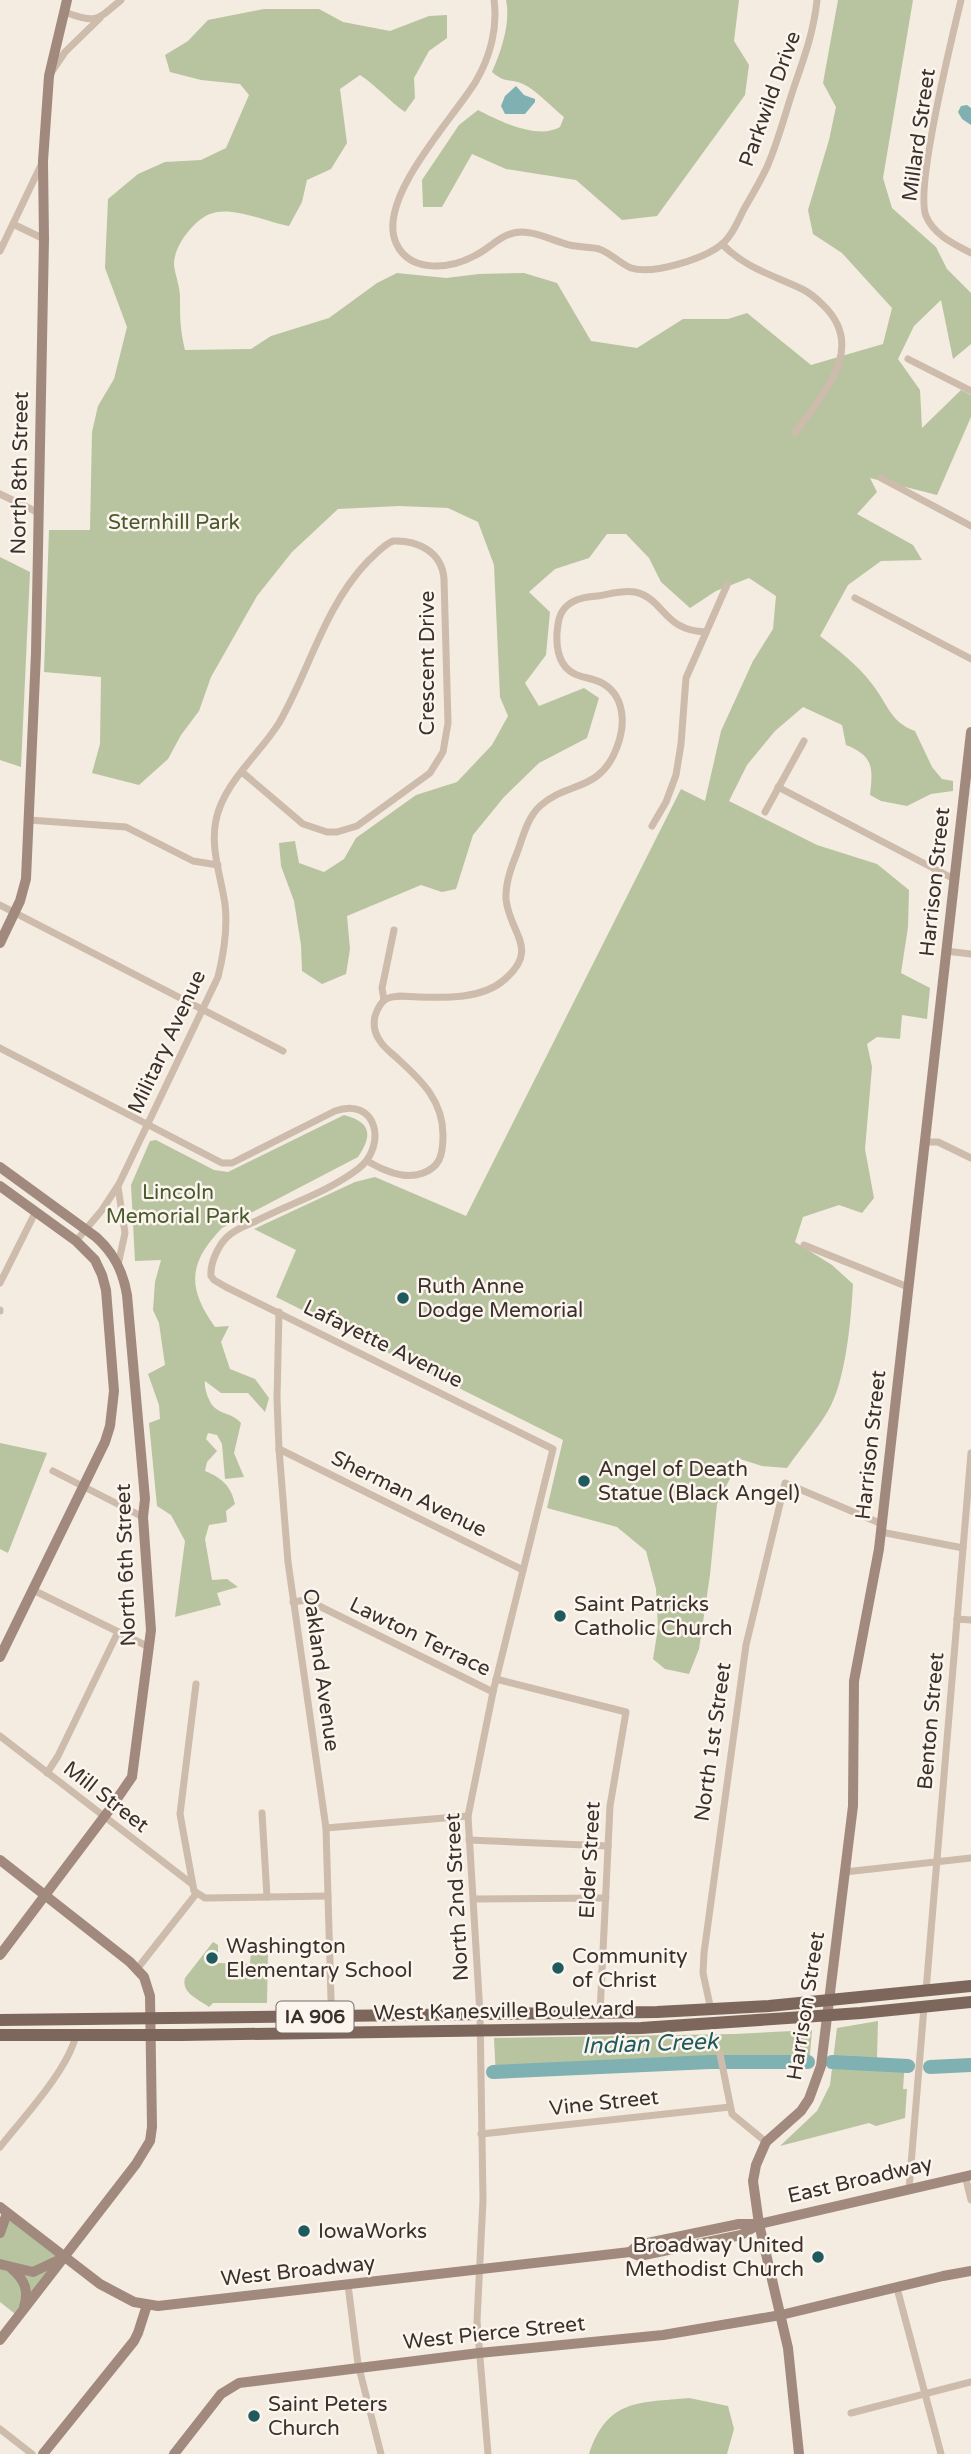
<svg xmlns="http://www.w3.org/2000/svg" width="971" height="2454" font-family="'Varela Round',sans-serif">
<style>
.green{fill:#b8c4a0}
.water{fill:#7fb0b2}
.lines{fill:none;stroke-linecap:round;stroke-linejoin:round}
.river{stroke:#7fb0b2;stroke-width:14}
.street{stroke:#cdbbac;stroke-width:7}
.secondary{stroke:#a18a7d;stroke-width:10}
.primary{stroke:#7d675c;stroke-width:12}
.poi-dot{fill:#1f5a5e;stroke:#fbf5ee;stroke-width:2.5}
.labels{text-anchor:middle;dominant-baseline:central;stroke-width:5;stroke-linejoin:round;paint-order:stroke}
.shield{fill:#fbf5ee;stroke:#756b66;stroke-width:2}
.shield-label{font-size:19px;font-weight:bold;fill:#3b302b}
.street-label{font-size:21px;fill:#3b302b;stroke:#fbf5ee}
.park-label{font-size:21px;fill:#4a5a2e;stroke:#fbf5ee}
.poi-label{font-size:21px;fill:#3b302b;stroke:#fbf5ee;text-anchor:start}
.water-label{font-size:23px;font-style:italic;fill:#1f5a5e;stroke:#fbf5ee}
</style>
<rect width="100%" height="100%" fill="#f4ebe1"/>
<!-- green -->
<g class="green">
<path d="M506,0H739L734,41L749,65L745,95L657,216L622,220L576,180L506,169L472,154L442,207H423L422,180L459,125L478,110C499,121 538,140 560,127L564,117C551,107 538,91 523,84C509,78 506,84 492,72C501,51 511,23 506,0Z"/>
<path d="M838,0H913L883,178L892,208L936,247L947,269L971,293V344L953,359L941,300L914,326L898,359L920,390L922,428L961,390L971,395V417L937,495L870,478L877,492L857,514L913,545L922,560L881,561L848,585L820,636C838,650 858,665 872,684C888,704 890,722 915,731L932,767L942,779L953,781V791L931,794L907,806L881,801L870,795C873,768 874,756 846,745L842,725L803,707L775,731L747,765L729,801L817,845L877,864L909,890L908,927L901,973L930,988L927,1019L902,1015L900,1039L877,1037L867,1044L872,1067L865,1149L874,1198L862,1213L839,1205L803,1217L795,1242L832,1265L853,1284C851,1319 846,1381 828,1411C816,1431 800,1449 787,1468L762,1466L740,1459L717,1504L710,1575L699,1649L689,1674L665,1669L653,1659L658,1628L656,1589L646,1551L617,1527L547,1508L563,1440L276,1297L296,1250L254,1229L355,1182L375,1177L466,1216L681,789L705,801L721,731L753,661L773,629L776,596L749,578L716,591L690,608L661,582L649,558L626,534H607L589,558L555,569L529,592L550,612L546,655L525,683L539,706L584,688L599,698L587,738L539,763L504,797L473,835L456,889L442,892L421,885L347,916L350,949L346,974L322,984L302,971L301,945L294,901L281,866L279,843L295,841L299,863L324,872L344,859L356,838L416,795L457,782L492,745L508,716L500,697L494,565L478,522L448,508L399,506L338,509L292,552L257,596L211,677L199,711L181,735L168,759L139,785L92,773L100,744L101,677L44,672L49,530H90L92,432L98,406L114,379L127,327L105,268L108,199L138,174L165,162L201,160L226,148L249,95L240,84L201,80L170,72L165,55L188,41L208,20L264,9H319L343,22L390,31L429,16L447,15V38L429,51L414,78L415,98L405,112C389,101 377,86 360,75L340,89L347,143L331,169L307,180L302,202L289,226C267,222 231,205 210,214C194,220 173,247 174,265C175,275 180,286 180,297C180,318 180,329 185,350L251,349L271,336L329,318L377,283L397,273L446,278L479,274L524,273L557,283L591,341L637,348L683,319H728L747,313L811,365L883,344L892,308L842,253L813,234L808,210L829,140L836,107L823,83Z"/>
<path d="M0,557L30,572L21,767L0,760Z"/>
<path d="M344,1115C371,1122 373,1135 358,1157L222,1228C188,1263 187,1288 215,1327L229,1326L221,1342L230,1369L255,1379L269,1398L265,1412L248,1393H221L205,1381C204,1389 209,1403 215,1408C224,1415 232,1413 241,1423L234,1453L244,1477L225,1479L222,1444L217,1435L208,1433L206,1439L217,1451L207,1462L205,1471C222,1478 231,1486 235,1504L226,1511L227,1522L209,1525L205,1539L212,1580L227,1579L238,1587L217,1593L221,1605L175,1617L185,1541L171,1515L157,1506L149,1423L160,1419L159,1405L148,1374L165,1365L159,1323L153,1310L155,1282L161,1260L135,1261L131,1185L150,1141L156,1140L214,1170L228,1172Z"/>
<path d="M0,1443L47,1453L8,1553L0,1549Z"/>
<path d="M213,1942L218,1945V1963L250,1964L251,1949L268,1950L267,2003H213L209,2007C198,1999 181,1993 185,1978Z"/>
<path d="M878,2021L877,2058L905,2061L903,2089H907L905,2118L876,2126L869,2123L780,2146L817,2111L830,2085L837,2028Z"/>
<path d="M812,2030L809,2066L729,2059L496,2077L494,2038L735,2034Z"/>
<path d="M7,2213L65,2257L19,2317L0,2302V2233Z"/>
<path d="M689,2398L728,2406L734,2429L727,2454H589C608,2398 639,2403 689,2398Z"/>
</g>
<!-- water -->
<g class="water">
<path d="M516,86L524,95L535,99V102L525,114H505L501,106L505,96Z"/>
<path d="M967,105L971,108V125L962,119L958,112L961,106Z"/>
</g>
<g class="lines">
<!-- river -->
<g class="river">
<path d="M832,2062L908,2066"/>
<path d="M930,2067L971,2065"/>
<path d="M493,2072L710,2062H808"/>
</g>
<!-- street -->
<g class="street">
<path d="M494,0C498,28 490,57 476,81C454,118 376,198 396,243C410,274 451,269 476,255C492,247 502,232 522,232C537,232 549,239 563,243C575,248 587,246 599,249C611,253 619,263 631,268C653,275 703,259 721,245C732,236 738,221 744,209C752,195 760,182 767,167C778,142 785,114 794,87C804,58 814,31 817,0"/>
<path d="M961,0C952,37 915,189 926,216C934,235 954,244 971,253"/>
<path d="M64,12C97,23 95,22 121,0"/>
<path d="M53,70L65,52L100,18"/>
<path d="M13,224L44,239"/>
<path d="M722,244C745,268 773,275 802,289C810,293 817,299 823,305C868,348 822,395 795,433"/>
<path d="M0,251L42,163"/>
<path d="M908,359L971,391"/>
<path d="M881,478L971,526"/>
<path d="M0,494L39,513"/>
<path d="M855,598L971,659"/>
<path d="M778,787L954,879"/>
<path d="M765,812L804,741"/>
<path d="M29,820L126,827L193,861L218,865"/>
<path d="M652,826L666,802L676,775L681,744L686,678L727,585"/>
<path d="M0,905L283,1051"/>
<path d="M946,951L971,954"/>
<path d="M384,1000L382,988L394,930"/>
<path d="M0,1048L222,1163H232L335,1111C377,1096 388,1146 358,1169C328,1192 289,1204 256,1221C247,1225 235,1229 227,1237C218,1246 210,1263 211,1276L214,1280L226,1287L553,1449L493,1692L468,1816L480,2014L483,2200L477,2321L488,2454"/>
<path d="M925,1142H938L971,1158"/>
<path d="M367,1161C378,1167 389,1173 402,1175C415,1177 432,1173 439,1160C443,1152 443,1143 443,1135C443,1101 422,1081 399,1060C393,1054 385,1049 380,1041C375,1034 373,1025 375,1016C377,1010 381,1002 386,999C396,994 408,997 418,997C446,998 482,999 504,980C541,949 509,933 506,899C505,883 511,867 517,853C523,837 527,818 540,806C567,781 600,793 617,747C626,724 625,694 600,682C594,679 586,678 580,676C560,670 556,652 557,633C558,622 559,612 568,605C576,598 588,597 598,596C610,594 623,590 635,592C665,599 663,631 706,632"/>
<path d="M76,1241L102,1210L119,1184L218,977C224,953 228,929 225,904C221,877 210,848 216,820C224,782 259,755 279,723C310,669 324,607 368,561C376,554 383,545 393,541C418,540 442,552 444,579L448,723L443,752L430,773L357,826L337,832H327L303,824L242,772"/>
<path d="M804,1245L908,1287"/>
<path d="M118,1265L125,1233L118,1187"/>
<path d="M0,1283L36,1211"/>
<path d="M0,1310V1311"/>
<path d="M279,1312L277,1398L279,1449L288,1562L326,1828L332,2033"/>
<path d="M279,1449L523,1570"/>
<path d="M53,1471L143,1517"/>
<path d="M881,1532L963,1548"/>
<path d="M33,1590L149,1647"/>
<path d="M293,1602L306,1600L313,1603L493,1692"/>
<path d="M957,1619L971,1620"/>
<path d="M496,1679L626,1712L610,1806L600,2013"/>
<path d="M196,1684L180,1814L194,1891L205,1898L328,1896"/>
<path d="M0,1736L192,1884"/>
<path d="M47,1773L58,1756L118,1632"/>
<path d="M262,1813L267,1897"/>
<path d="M326,1828L468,1816"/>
<path d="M469,1840L608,1846"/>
<path d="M845,1872L971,1858"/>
<path d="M474,1899L606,1898"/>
<path d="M137,1969L196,1894"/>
<path d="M926,1991L971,1453"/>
<path d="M711,2010L703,1973L704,1953L746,1645L785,1483L882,1524"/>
<path d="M720,2054L732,2114L766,2142"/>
<path d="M481,2134L730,2107"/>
<path d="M0,2147C23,2118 68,2070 76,2035"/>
<path d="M965,2176L971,2200"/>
<path d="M909,2189L924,2007"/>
<path d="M348,2285L358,2364L381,2454"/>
<path d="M897,2288L941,2454"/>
<path d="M851,2413L971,2382"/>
<path d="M0,2429L32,2454"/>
</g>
<!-- secondary -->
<g class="secondary">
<path d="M0,943L20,901L26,879L36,653L44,239L43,161L49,76L67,0"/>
<path d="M0,1167L96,1237C114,1253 123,1271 127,1295L145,1499L143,1517L151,1630L132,1777L110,1809L0,1955"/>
<path d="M0,1186L76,1241L95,1260L102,1275L106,1290L114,1391L110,1426L105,1442L0,1657"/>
<path d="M0,1860L130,1962L144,1977L150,1996L152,2127L150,2141L136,2164L0,2340"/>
<path d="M0,2207L100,2284L134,2302L158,2306L630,2252L639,2256L741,2235L759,2224"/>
<path d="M0,2233L7,2213"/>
<path d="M630,2252L638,2245L739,2224H759L971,2175"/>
<path d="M0,2264L33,2272L63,2258"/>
<path d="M12,2269C25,2280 29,2291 24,2307"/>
<path d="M43,2454L134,2341L138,2333L147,2305"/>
<path d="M174,2454L221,2394L239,2383L479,2353L663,2335L781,2315L943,2276L971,2271"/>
<path d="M799,2454L788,2348L759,2224L753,2181L756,2165L766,2142L801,2111L809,2099L821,2066L853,1806L854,1681L879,1549L971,732"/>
</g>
<!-- primary -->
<g class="primary">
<path d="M0,2020L657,2012L769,2006L971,1986"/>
<path d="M0,2035H182L641,2028L861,2013L971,2002"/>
</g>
</g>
<!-- markers -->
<g class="poi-dot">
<circle cx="403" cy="1298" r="7"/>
<circle cx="584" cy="1481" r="7"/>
<circle cx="560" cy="1616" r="7"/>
<circle cx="212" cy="1958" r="7"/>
<circle cx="558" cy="1968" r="7"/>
<circle cx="304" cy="2231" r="7"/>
<circle cx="818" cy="2257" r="7"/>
<circle cx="254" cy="2416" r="7"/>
</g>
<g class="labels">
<!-- shield labels -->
<rect class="shield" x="276.5" y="2001.5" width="77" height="31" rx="5"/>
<g class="shield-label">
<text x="315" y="2017">IA 906</text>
</g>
<!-- street labels -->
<g class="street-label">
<text transform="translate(770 99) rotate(-70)">Parkwild Drive</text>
<text transform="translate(919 135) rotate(-82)">Millard Street</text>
<text transform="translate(20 473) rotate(-89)">North 8th Street</text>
<text transform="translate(427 663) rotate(-90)">Crescent Drive</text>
<text transform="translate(935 882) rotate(-84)">Harrison Street</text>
<text transform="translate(167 1042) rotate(-65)">Military Avenue</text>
<text transform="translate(383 1344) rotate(26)">Lafayette Avenue</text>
<text transform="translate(871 1445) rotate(-84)">Harrison Street</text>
<text transform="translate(409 1494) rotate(26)">Sherman Avenue</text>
<text transform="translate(126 1565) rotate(-92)">North 6th Street</text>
<text transform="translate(420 1637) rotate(26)">Lawton Terrace</text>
<text transform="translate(321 1670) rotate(82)">Oakland Avenue</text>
<text transform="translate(931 1721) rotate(-85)">Benton Street</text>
<text transform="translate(713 1742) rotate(-82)">North 1st Street</text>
<text transform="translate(106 1797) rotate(38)">Mill Street</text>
<text transform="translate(590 1860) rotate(-87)">Elder Street</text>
<text transform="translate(457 1897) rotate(-93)">North 2nd Street</text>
<text transform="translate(806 2006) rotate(-81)">Harrison Street</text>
<text transform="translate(504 2011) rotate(-1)">West Kanesville Boulevard</text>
<text transform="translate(604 2103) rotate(-6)">Vine Street</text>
<text transform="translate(860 2180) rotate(-13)">East Broadway</text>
<text transform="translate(298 2271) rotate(-6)">West Broadway</text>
<text transform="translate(494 2333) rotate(-6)">West Pierce Street</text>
</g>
<!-- park labels -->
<g class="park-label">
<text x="174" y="522">Sternhill Park</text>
<text x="178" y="1192">Lincoln<tspan x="178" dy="24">Memorial Park</tspan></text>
</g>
<!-- poi labels -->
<g class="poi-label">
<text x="417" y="1286">Ruth Anne<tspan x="417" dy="24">Dodge Memorial</tspan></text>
<text x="598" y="1469">Angel of Death<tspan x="598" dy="24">Statue (Black Angel)</tspan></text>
<text x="574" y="1604">Saint Patricks<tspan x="574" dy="24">Catholic Church</tspan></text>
<text x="226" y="1946">Washington<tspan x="226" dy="24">Elementary School</tspan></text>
<text x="572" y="1956">Community<tspan x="572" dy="24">of Christ</tspan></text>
<text x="318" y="2231">IowaWorks</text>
<text x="804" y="2245" text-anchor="end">Broadway United<tspan x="804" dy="24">Methodist Church</tspan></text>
<text x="268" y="2404">Saint Peters<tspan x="268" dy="24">Church</tspan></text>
</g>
<!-- water labels -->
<g class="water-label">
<text transform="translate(650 2044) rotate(-2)">Indian Creek</text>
</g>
</g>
</svg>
